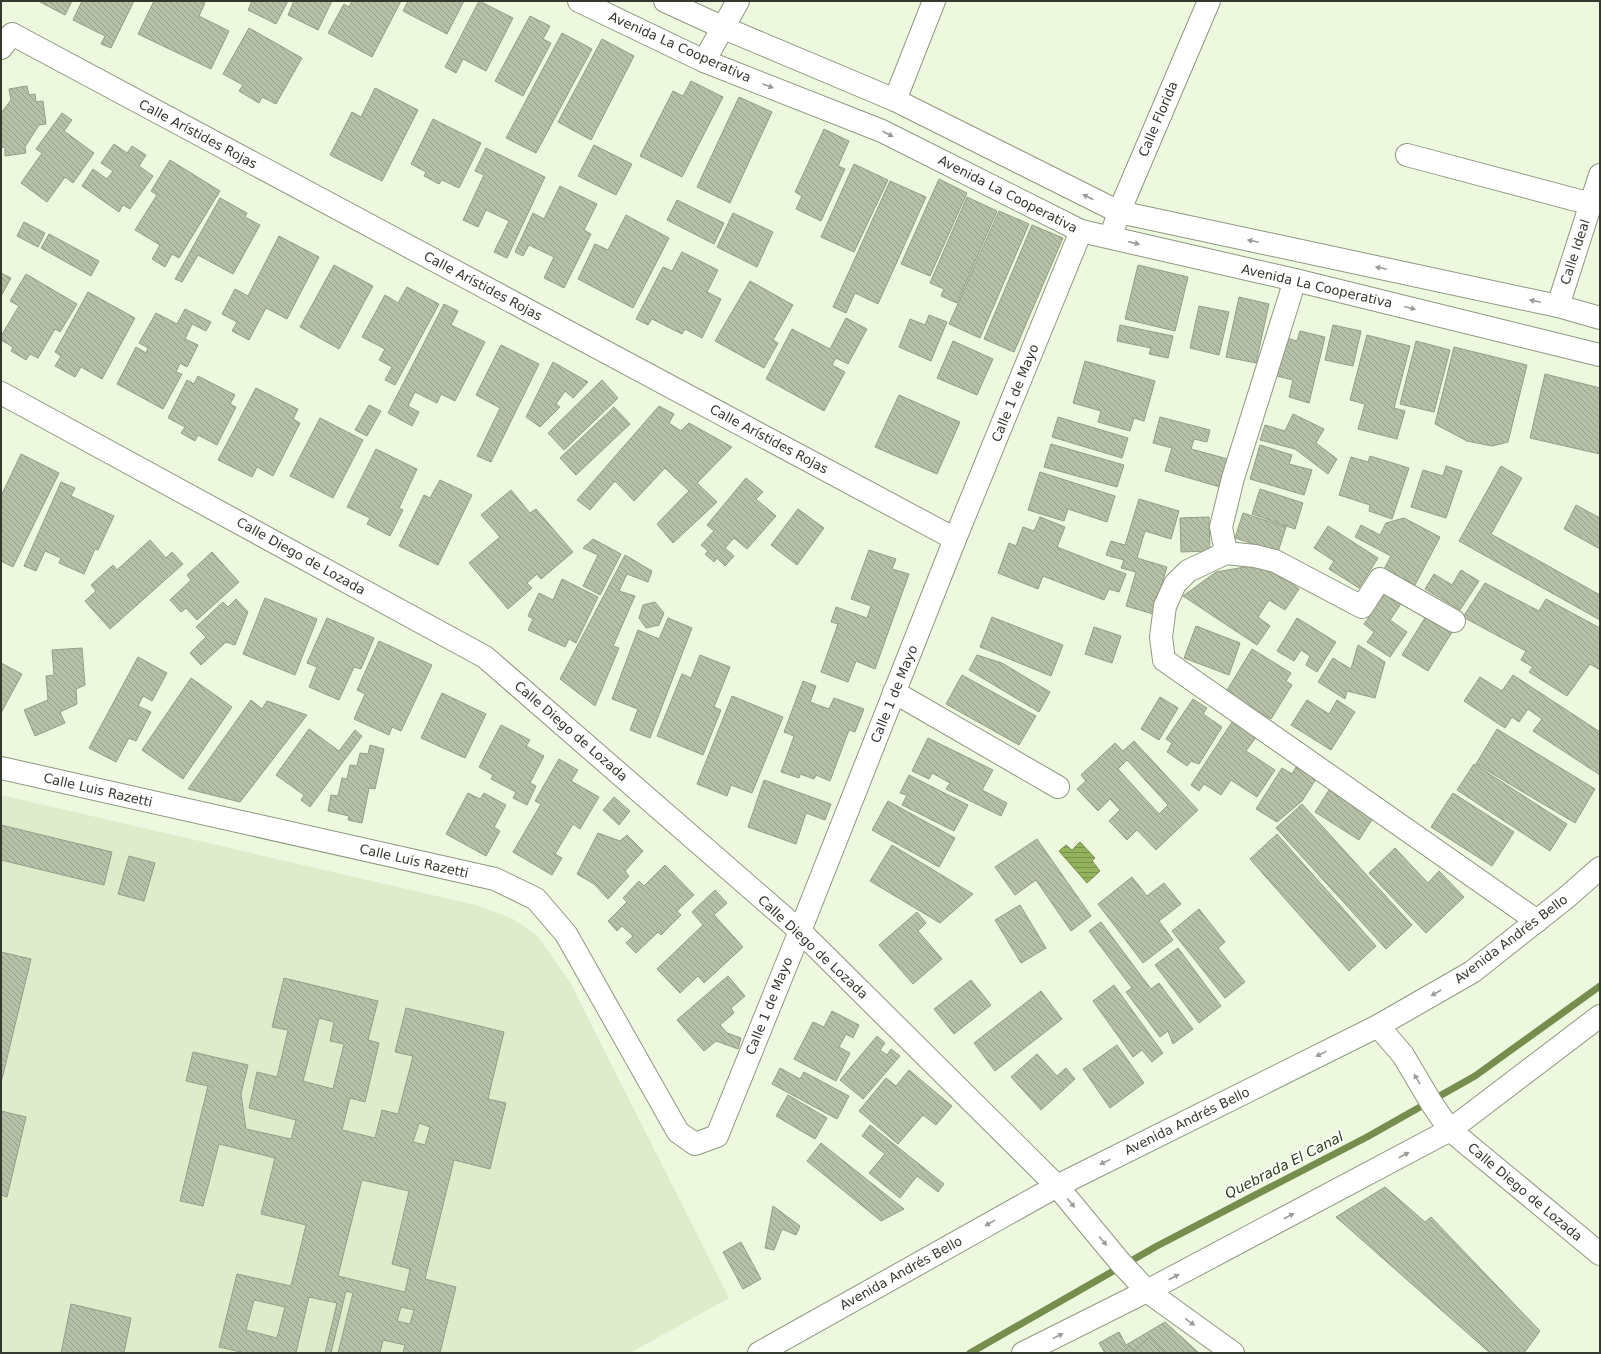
<svg xmlns="http://www.w3.org/2000/svg" width="1601" height="1354" font-family="'DejaVu Sans',sans-serif">
<style>
.built{fill:#dfeccc}
.water{fill:url(#water-rules);stroke:#768d4e}
.lines{fill:none;stroke-linecap:round;stroke-linejoin:round}
.stream{stroke:#768d4e;stroke-width:7}
.building{fill:url(#building-back-hatch);stroke:#959f87;fill-rule:evenodd}
.street-casing{stroke:#8e9880;stroke-width:24}
.street{stroke:#fff;stroke-width:22}
.oneway{fill:#9a9c96}
.labels{text-anchor:middle;dominant-baseline:central;stroke-width:3.5;stroke-linejoin:round;paint-order:stroke}
.street-label{font-size:13px;fill:#34382e;stroke:#fff}
.water-label{font-size:14px;font-style:italic;fill:#303d19;stroke:#fff}
</style>
<defs>
<pattern id="water-rules" width="6" height="5" patternUnits="userSpaceOnUse"><rect width="6" height="5" fill="#92b25b"/><path d="M0 2.5h6" fill="none" stroke="#78924c"/></pattern>
<pattern id="building-back-hatch" width="6" height="6" patternUnits="userSpaceOnUse"><rect width="6" height="6" fill="#b6c1a8"/><path d="M-1 5l2 2M0 0l6 6M5-1l2 2" fill="none" stroke="#959e89"/></pattern>
</defs>
<rect width="100%" height="100%" fill="#edf8de"/>
<!-- built -->
<path class="built" d="M1,795L480,906L513,919L537,935L570,982L729,1298L630,1353H1Z"/>
<!-- water -->
<path class="water" d="M1080,842L1095,858L1092,861L1100,871L1087,883L1059,851L1066,845L1072,850Z"/>
<g class="lines">
<!-- stream -->
<path class="stream" d="M970,1353L1157,1246L1367,1137L1475,1076L1600,986"/>
</g>
<!-- building -->
<g class="building">
<path d="M38,1H72L65,15Z"/>
<path d="M82,1H134L111,48L101,44L105,36L73,20Z"/>
<path d="M154,1H200L205,3L199,16L229,31L211,69L138,34Z"/>
<path d="M252,1H288L276,24L248,10Z"/>
<path d="M294,1H332L318,30L288,15Z"/>
<path d="M352,1H401L372,57L328,33L344,4L349,7Z"/>
<path d="M408,1H464L447,34L403,11Z"/>
<path d="M479,1L513,18L486,71L463,59L456,73L445,67Z"/>
<path d="M530,16L550,26L543,39L551,43L523,96L495,81Z"/>
<path d="M249,28L302,58L276,104L262,97L259,103L239,91L243,85L223,74Z"/>
<path d="M562,33L592,49L536,153L506,138Z"/>
<path d="M602,39L634,56L591,140L558,122Z"/>
<path d="M691,81L723,97L682,177L640,156L673,91L683,96Z"/>
<path d="M27,86L29,95L35,94L36,102L43,101L46,124L39,125L25,147L26,153L5,156V147L1,148V113L11,100L9,89Z"/>
<path d="M375,88L418,110L382,181L330,155L352,112L361,117Z"/>
<path d="M739,97L772,112L730,203L697,187Z"/>
<path d="M62,113L72,120L64,131L94,153L73,183L65,177L47,202L21,183L42,153L36,149Z"/>
<path d="M433,119L481,143L459,188L442,180L439,184L424,176L426,172L411,164Z"/>
<path d="M824,129L849,141L838,166L845,169L821,221L796,209L802,196L795,192Z"/>
<path d="M114,144L127,153L132,146L146,155L139,166L153,176L130,209L123,205L119,212L82,186L93,169L107,179L113,171L101,163Z"/>
<path d="M594,145L632,164L616,195L578,176Z"/>
<path d="M486,148L545,177L507,258L494,252L509,221L486,210L478,227L463,220L484,175L475,171Z"/>
<path d="M170,160L220,191L179,258L172,254L165,267L152,259L160,245L135,230L157,195L151,191Z"/>
<path d="M854,164L888,180L854,252L821,237Z"/>
<path d="M939,179L967,193L930,276L901,264Z"/>
<path d="M890,181L926,197L878,304L855,293L846,313L833,307Z"/>
<path d="M560,186L597,204L584,230L591,234L564,288L544,278L554,257L529,245L523,256L515,252L533,213L544,219Z"/>
<path d="M967,197L997,211L957,303L941,296L944,289L930,283Z"/>
<path d="M220,198L247,213L245,217L260,225L233,274L198,255L182,282L175,279Z"/>
<path d="M677,200L724,223L714,244L667,220Z"/>
<path d="M999,211L1029,224L980,338L949,324Z"/>
<path d="M733,213L773,232L757,267L717,247Z"/>
<path d="M626,215L669,238L633,308L578,279L595,244L608,250Z"/>
<path d="M24,222L45,233L38,247L17,236Z"/>
<path d="M1032,225L1063,238L1014,352L984,339Z"/>
<path d="M49,234L99,261L91,276L41,248Z"/>
<path d="M279,236L319,257L287,319L266,308L249,340L232,331L237,322L222,314L235,289L248,296Z"/>
<path d="M682,252L718,270L707,292L721,299L702,338L685,329L682,334L652,319L648,325L636,319L663,267L672,271Z"/>
<path d="M334,265L373,286L339,349L300,327Z"/>
<path d="M1138,265L1188,277L1175,331L1125,319Z"/>
<path d="M1,273L11,278L1,296Z"/>
<path d="M26,274L77,304L60,332L55,329L38,358L30,354L26,360L11,351L13,347L1,340V336L19,306L10,301Z"/>
<path d="M750,281L793,305L773,340L778,343L764,368L715,341Z"/>
<path d="M407,287L439,304L395,385L385,380L392,367L379,360L385,349L362,337L385,295L398,303Z"/>
<path d="M88,292L135,318L102,379L81,367L75,377L55,366L61,356L55,352Z"/>
<path d="M1239,297L1269,304L1256,363L1226,357Z"/>
<path d="M444,304L458,311L451,325L485,342L455,401L441,394L437,403L415,392L408,406L419,412L412,426L388,413Z"/>
<path d="M1199,306L1229,312L1219,355L1190,348Z"/>
<path d="M185,309L211,322L206,331L192,324L185,339L198,345L187,367L180,363L176,372L182,374L163,409L117,384L136,347L146,353L148,348L139,343L156,313L177,324Z"/>
<path d="M929,315L947,322L931,361L899,347L910,319L925,325Z"/>
<path d="M846,318L867,329L848,364L836,358L832,365L845,372L824,411L766,379L792,329L830,349Z"/>
<path d="M1120,325L1173,336L1168,358L1149,354L1151,348L1117,341Z"/>
<path d="M1333,325L1361,331L1353,366L1325,360Z"/>
<path d="M1300,331L1325,337L1309,403L1289,397L1293,380L1277,376L1286,338L1297,341Z"/>
<path d="M1367,335L1410,346L1394,408L1405,411L1397,439L1358,429L1365,404L1350,400Z"/>
<path d="M953,341L993,359L977,395L937,378Z"/>
<path d="M1416,341L1450,350L1434,412L1400,404Z"/>
<path d="M501,345L539,364L491,462L477,456L500,408L476,395Z"/>
<path d="M1454,347L1527,365L1508,442L1492,446L1467,441L1435,424Z"/>
<path d="M1085,361L1155,381L1144,421L1134,418L1130,431L1098,422L1101,411L1073,403Z"/>
<path d="M553,362L588,382L573,398L565,391L556,404L560,407L540,427L526,417Z"/>
<path d="M1545,374L1600,388V454L1530,438Z"/>
<path d="M198,376L235,395L230,404L236,407L217,445L198,435L195,441L181,433L185,427L168,418L187,380L194,384Z"/>
<path d="M602,380L618,398L564,450L548,433Z"/>
<path d="M256,388L298,409L293,419L300,423L273,476L257,467L252,477L218,460Z"/>
<path d="M899,395L960,422L937,474L875,447Z"/>
<path d="M369,405L381,411L367,436L355,430Z"/>
<path d="M659,406L674,414L669,423L681,431L689,423L732,447L697,483L717,502L673,543L657,524L689,491L665,468L634,501L615,481L590,510L577,500Z"/>
<path d="M614,407L630,424L576,475L560,458Z"/>
<path d="M1293,414L1324,429L1316,443L1337,459L1328,474L1295,449L1260,440L1265,425L1285,431Z"/>
<path d="M1058,417L1128,438L1122,458L1052,437Z"/>
<path d="M1160,417L1210,430L1207,442L1194,439L1191,449L1228,459L1220,487L1165,471L1172,448L1153,443Z"/>
<path d="M320,418L363,440L333,498L290,476Z"/>
<path d="M1051,444L1124,465L1117,487L1044,467Z"/>
<path d="M1260,445L1292,455L1289,464L1312,470L1304,495L1250,479Z"/>
<path d="M376,449L417,469L399,508L403,510L390,536L367,524L370,518L347,507Z"/>
<path d="M21,454L59,473L13,567L1,561V496Z"/>
<path d="M1370,456L1409,468L1392,519L1369,511L1370,505L1339,495L1351,457L1368,462Z"/>
<path d="M1446,466L1462,471L1446,518L1411,507L1423,470L1443,476Z"/>
<path d="M1501,466L1522,478L1491,534L1600,595V620L1459,541Z"/>
<path d="M1040,472L1115,496L1107,522L1068,509L1064,521L1028,510Z"/>
<path d="M746,478L763,492L756,499L776,516L747,549L734,538L725,548L734,556L725,566L717,558L714,562L705,554L708,551L701,545L714,531L707,525Z"/>
<path d="M440,480L472,495L438,565L399,546L424,495L430,498Z"/>
<path d="M61,482L75,488L71,496L114,516L98,550L95,549L84,574L59,563L61,558L45,551L36,571L24,566Z"/>
<path d="M1260,489L1303,503L1295,529L1252,514Z"/>
<path d="M511,490L530,513L536,509L573,552L541,579L537,574L527,583L532,588L508,609L469,563L500,537L481,515Z"/>
<path d="M1139,499L1179,511L1171,539L1145,531L1137,558L1167,567L1153,614L1126,606L1136,572L1121,568L1124,560L1106,555L1111,541L1125,545Z"/>
<path d="M1576,505L1600,518V549L1564,529Z"/>
<path d="M798,509L824,528L797,565L771,545Z"/>
<path d="M1243,513L1286,527L1278,552L1235,538Z"/>
<path d="M1040,517L1065,527L1057,547L1126,574L1119,592L1109,589L1104,600L1043,576L1038,589L998,573L1009,543L1016,546L1023,527L1034,531Z"/>
<path d="M1209,517L1210,551L1181,552L1180,518Z"/>
<path d="M1404,518L1440,537L1415,585L1384,569L1391,556L1355,537L1361,525L1380,535L1386,523Z"/>
<path d="M1328,526L1378,558L1359,588L1329,569L1334,561L1314,548Z"/>
<path d="M593,539L621,554L600,595L583,586L598,555L583,548Z"/>
<path d="M150,540L166,558L172,552L183,564L110,629L85,601L96,591L91,585L113,565L117,570Z"/>
<path d="M869,550L896,559L892,569L909,574L875,669L856,661L848,682L821,672L838,624L831,622L836,607L867,618L871,606L851,599Z"/>
<path d="M212,552L239,582L197,620L186,608L181,612L170,600L191,580L187,575Z"/>
<path d="M625,555L652,571L648,582L627,574L619,591L635,596L613,646L619,648L595,706L560,679Z"/>
<path d="M1262,564L1299,589L1285,610L1269,600L1258,617L1270,626L1257,645L1183,596L1216,572Z"/>
<path d="M1461,570L1479,581L1460,610L1425,589L1434,574L1452,585Z"/>
<path d="M562,579L598,597L576,643L569,639L565,647L528,630L533,619L528,616L539,593L553,600Z"/>
<path d="M1485,583L1539,611L1546,599L1600,628V670L1590,664L1567,696L1529,672L1533,667L1521,660L1526,651L1463,617Z"/>
<path d="M1387,590L1403,601L1390,620L1407,632L1390,657L1367,642L1374,632L1364,624Z"/>
<path d="M265,598L317,619L295,675L243,654Z"/>
<path d="M236,599L248,612L235,645L226,642L201,665L190,653L206,637L196,627L223,602L228,607Z"/>
<path d="M655,602L664,613L659,625L646,628L639,618L643,605Z"/>
<path d="M1428,613L1454,629L1428,671L1402,655Z"/>
<path d="M992,617L1063,645L1051,676L980,647Z"/>
<path d="M327,618L374,638L361,669L354,667L339,700L309,687L317,667L307,663Z"/>
<path d="M668,618L692,628L650,738L630,730L638,709L612,699L638,630L659,639Z"/>
<path d="M1297,618L1336,642L1317,672L1306,665L1310,656L1301,650L1294,661L1277,651Z"/>
<path d="M1196,626L1240,643L1229,675L1184,658Z"/>
<path d="M1094,627L1121,636L1112,663L1085,654Z"/>
<path d="M379,641L432,665L401,731L392,727L389,735L354,719L365,694L357,690Z"/>
<path d="M1358,645L1385,662L1375,698L1347,691L1345,699L1318,682L1333,658L1351,669Z"/>
<path d="M82,648L85,685L76,689L77,704L60,712L65,723L35,736L24,710L48,700L46,676L54,675L52,650Z"/>
<path d="M1252,649L1291,673L1286,681L1292,685L1271,719L1226,692Z"/>
<path d="M700,655L730,667L714,707L721,710L703,755L657,736L682,674L691,678Z"/>
<path d="M977,655L1002,663L1050,692L1039,712L969,670Z"/>
<path d="M138,657L167,673L152,701L143,696L138,706L151,712L136,741L129,738L116,762L89,748Z"/>
<path d="M1,663L22,674L1,713Z"/>
<path d="M962,675L1036,716L1019,745L946,704Z"/>
<path d="M1513,675L1600,732V775L1533,731L1542,719L1528,709L1519,722L1512,717L1505,728L1464,701L1480,677L1502,691Z"/>
<path d="M191,678L232,707L183,779L142,750Z"/>
<path d="M803,681L816,686L810,702L829,709L834,698L864,709L855,732L849,730L830,781L816,775L814,779L800,774L799,778L781,772L794,736L784,732Z"/>
<path d="M442,693L486,714L465,758L421,738Z"/>
<path d="M732,696L783,717L752,793L731,785L727,796L697,784Z"/>
<path d="M1160,697L1178,708L1159,740L1141,729Z"/>
<path d="M1193,699L1207,708L1203,714L1222,727L1199,764L1191,761L1187,766L1167,752L1172,743L1166,739Z"/>
<path d="M251,700L262,709L267,701L307,715L240,802L188,789Z"/>
<path d="M1307,700L1329,714L1337,700L1355,712L1331,750L1291,725Z"/>
<path d="M1232,722L1256,737L1246,751L1275,770L1257,797L1231,780L1221,795L1204,784L1199,791L1191,785Z"/>
<path d="M501,725L530,740L526,746L544,756L530,783L536,786L527,805L513,798L516,792L491,779L493,775L479,767Z"/>
<path d="M309,729L339,751L355,730L362,736L310,807L301,800L304,795L276,775Z"/>
<path d="M1497,729L1595,789L1575,823L1476,764Z"/>
<path d="M928,738L993,770L982,790L1007,803L1001,816L946,789L950,783L932,773L929,779L912,771Z"/>
<path d="M1134,741L1198,810L1156,850L1137,830L1127,840L1109,821L1120,810L1110,799L1098,811L1077,789L1086,781L1081,775L1115,743L1123,751ZM1127,760L1168,805L1159,814L1118,769Z"/>
<path d="M370,745L384,749L375,789L369,788L362,823L348,820L349,816L328,811L331,795L338,796L342,778L347,779L350,765L357,766L360,753L368,754Z"/>
<path d="M559,759L578,770L571,781L599,797L580,829L573,824L555,854L562,858L552,875L513,852L541,804L535,801Z"/>
<path d="M1474,764L1567,824L1550,851L1457,790Z"/>
<path d="M1296,767L1316,779L1302,801L1277,822L1256,809L1282,768L1292,774Z"/>
<path d="M909,775L968,805L954,831L902,805L907,795L900,793Z"/>
<path d="M764,780L831,804L825,820L806,813L796,844L748,827Z"/>
<path d="M1329,790L1373,818L1359,840L1315,812Z"/>
<path d="M468,793L480,799L484,793L506,805L494,827L500,831L486,856L446,834Z"/>
<path d="M1453,793L1514,832L1492,866L1431,827Z"/>
<path d="M614,797L630,811L619,825L603,810Z"/>
<path d="M888,801L955,838L939,867L872,830Z"/>
<path d="M1302,804L1412,925L1386,949L1276,828Z"/>
<path d="M1,825L112,852L104,885L1,860Z"/>
<path d="M598,833L620,841L627,835L643,851L625,871L629,876L608,899L594,884L577,874Z"/>
<path d="M1277,834L1376,946L1349,971L1250,859Z"/>
<path d="M1037,839L1091,916L1071,931L1036,880L1015,895L995,867Z"/>
<path d="M892,845L973,894L940,923L870,881Z"/>
<path d="M1395,848L1428,883L1439,871L1464,897L1426,933L1369,873Z"/>
<path d="M129,856L155,863L144,901L118,894Z"/>
<path d="M665,865L694,895L677,911L681,915L661,935L658,932L636,953L626,943L633,936L622,926L617,931L608,921L627,902L623,898L639,881L644,886Z"/>
<path d="M1132,877L1147,896L1164,883L1181,904L1159,921L1173,940L1143,963L1098,904Z"/>
<path d="M715,890L727,903L714,915L743,947L704,983L698,976L680,993L657,969L703,925L692,912Z"/>
<path d="M1020,905L1046,948L1021,963L995,920Z"/>
<path d="M1199,909L1225,942L1218,948L1245,982L1225,998L1172,931Z"/>
<path d="M917,912L926,923L918,931L942,959L913,984L879,945Z"/>
<path d="M1101,922L1151,989L1159,983L1193,1029L1173,1044L1168,1031L1160,1037L1126,992L1132,988L1089,931Z"/>
<path d="M1178,948L1221,1006L1199,1023L1155,965Z"/>
<path d="M1,952L31,959L1,1083Z"/>
<path d="M728,976L745,996L731,1008L734,1013L720,1025L727,1033L741,1038L738,1049L716,1041L704,1051L677,1020Z"/>
<path d="M284,978L378,1001L368,1040L379,1043L365,1102L350,1098L342,1130L375,1138L382,1110L398,1114L413,1056L395,1052L406,1008L504,1032L488,1099L506,1103L490,1169L454,1160L425,1279L456,1287L440,1353H403L405,1345L383,1340L380,1353H338L353,1293L346,1291L331,1353H325L337,1303L309,1297L296,1353H245L219,1347L237,1274L291,1286L306,1225L261,1214L275,1158L219,1144L203,1206L180,1201L208,1086L186,1081L193,1052L248,1065L241,1094L246,1129L291,1139L296,1120L249,1108L257,1072L277,1077L288,1030L272,1027ZM319,1018L334,1022L330,1041L344,1044L333,1089L303,1081ZM419,1123L430,1127L425,1145L413,1142ZM362,1180L409,1191L392,1264L410,1269L405,1292L338,1276ZM254,1300L285,1307L277,1338L246,1330ZM401,1307L414,1310L410,1324L397,1321Z"/>
<path d="M971,980L991,1005L954,1034L934,1009Z"/>
<path d="M1114,985L1163,1053L1152,1062L1142,1050L1133,1057L1093,1001Z"/>
<path d="M1041,991L1062,1019L995,1071L974,1043Z"/>
<path d="M832,1011L859,1025L853,1038L846,1034L839,1047L850,1053L836,1081L794,1059L813,1022L824,1027Z"/>
<path d="M877,1036L885,1043L880,1050L887,1055L891,1049L900,1056L863,1099L840,1080Z"/>
<path d="M1117,1045L1144,1083L1110,1108L1083,1069Z"/>
<path d="M1037,1054L1057,1076L1066,1068L1075,1079L1041,1110L1011,1077Z"/>
<path d="M780,1068L800,1079L804,1072L849,1096L837,1119L772,1084Z"/>
<path d="M909,1070L952,1106L936,1125L923,1115L898,1144L859,1111L886,1078L896,1086Z"/>
<path d="M788,1095L827,1118L815,1139L776,1116Z"/>
<path d="M1,1111L26,1117L7,1197L1,1195Z"/>
<path d="M870,1125L944,1184L938,1192L917,1176L900,1198L869,1173L885,1154L862,1136Z"/>
<path d="M821,1143L904,1209L881,1221L807,1161Z"/>
<path d="M1385,1187L1425,1222L1431,1217L1540,1331L1524,1353H1490L1336,1217Z"/>
<path d="M773,1206L800,1226L796,1235L782,1229L774,1250L765,1248Z"/>
<path d="M741,1242L761,1279L743,1289L723,1252Z"/>
<path d="M71,1304L131,1318L124,1353H61Z"/>
<path d="M1165,1322L1199,1353H1105L1099,1343L1119,1332L1126,1345Z"/>
<path d="M1149,1337L1165,1353H1122L1129,1346L1134,1351Z"/>
</g>
<g class="lines">
<defs>
<g id="street">
<path d="M579,1L704,61L882,131L1081,231L1295,280L1600,355"/>
<path d="M665,1L724,28L895,100L1119,212L1558,306L1600,318"/>
<path d="M1,48L12,34L955,539"/>
<path d="M704,61L738,1"/>
<path d="M895,100L934,1"/>
<path d="M1407,155L1591,204"/>
<path d="M1114,227L1119,212L1209,1"/>
<path d="M1558,306L1600,175"/>
<path d="M1,393L485,657L800,931L1057,1186L1120,1262L1147,1291L1233,1353"/>
<path d="M1226,553L1221,527L1233,478L1295,280"/>
<path d="M1454,621L1380,579L1362,607L1275,561L1255,556L1226,553L1188,571L1175,584L1165,606L1161,637L1164,660L1537,921"/>
<path d="M894,692L1058,787"/>
<path d="M1,768L495,879L536,899L566,934L678,1132L695,1144L717,1136L800,931L955,539L1081,231"/>
<path d="M1378,1026L1403,1055L1432,1104L1450,1130L1600,1254"/>
<path d="M759,1353L1057,1186L1378,1026L1472,972L1567,897L1600,868"/>
<path d="M1023,1353L1147,1291L1450,1130L1600,1016"/>
</g>
</defs>
<!-- street casing -->
<use href="#street" class="street-casing"/>
<!-- street -->
<use href="#street" class="street"/>
</g>
<!-- one-way arrows -->
<defs><path id="oneway-solid" d="M-6-.8H1V-3.2L6.5 0L1 3.2V.8H-6Z"/></defs>
<g class="oneway">
<use href="#oneway-solid" transform="translate(768 86) rotate(21)"/>
<use href="#oneway-solid" transform="translate(888 134) rotate(27)"/>
<use href="#oneway-solid" transform="translate(1088 197) rotate(-153)"/>
<use href="#oneway-solid" transform="translate(1253 241) rotate(-168)"/>
<use href="#oneway-solid" transform="translate(1134 243) rotate(13)"/>
<use href="#oneway-solid" transform="translate(1381 268) rotate(-168)"/>
<use href="#oneway-solid" transform="translate(1535 301) rotate(-168)"/>
<use href="#oneway-solid" transform="translate(1410 308) rotate(14)"/>
<use href="#oneway-solid" transform="translate(1436 993) rotate(150)"/>
<use href="#oneway-solid" transform="translate(1321 1054) rotate(154)"/>
<use href="#oneway-solid" transform="translate(1417 1079) rotate(-121)"/>
<use href="#oneway-solid" transform="translate(1404 1155) rotate(-28)"/>
<use href="#oneway-solid" transform="translate(1105 1162) rotate(154)"/>
<use href="#oneway-solid" transform="translate(1071 1203) rotate(50)"/>
<use href="#oneway-solid" transform="translate(1289 1216) rotate(-28)"/>
<use href="#oneway-solid" transform="translate(990 1223) rotate(151)"/>
<use href="#oneway-solid" transform="translate(1103 1241) rotate(50)"/>
<use href="#oneway-solid" transform="translate(1174 1277) rotate(-28)"/>
<use href="#oneway-solid" transform="translate(1190 1322) rotate(36)"/>
<use href="#oneway-solid" transform="translate(1058 1336) rotate(-26)"/>
</g>
<g class="labels">
<!-- street labels -->
<g class="street-label">
<text transform="translate(680 47) rotate(24)">Avenida La Cooperativa</text>
<text transform="translate(1158 119) rotate(-67)">Calle Florida</text>
<text transform="translate(198 134) rotate(28)">Calle Arístides Rojas</text>
<text transform="translate(1008 194) rotate(27)">Avenida La Cooperativa</text>
<text transform="translate(1575 252) rotate(-72)">Calle Ideal</text>
<text transform="translate(483 286) rotate(28)">Calle Arístides Rojas</text>
<text transform="translate(1317 286) rotate(13)">Avenida La Cooperativa</text>
<text transform="translate(1015 393) rotate(-68)">Calle 1 de Mayo</text>
<text transform="translate(769 439) rotate(28)">Calle Arístides Rojas</text>
<text transform="translate(301 556) rotate(29)">Calle Diego de Lozada</text>
<text transform="translate(894 694) rotate(-68)">Calle 1 de Mayo</text>
<text transform="translate(571 731) rotate(41)">Calle Diego de Lozada</text>
<text transform="translate(98 790) rotate(13)">Calle Luis Razetti</text>
<text transform="translate(414 861) rotate(13)">Calle Luis Razetti</text>
<text transform="translate(1511 939) rotate(-37)">Avenida Andrés Bello</text>
<text transform="translate(813 947) rotate(43)">Calle Diego de Lozada</text>
<text transform="translate(769 1006) rotate(-68)">Calle 1 de Mayo</text>
<text transform="translate(1187 1121) rotate(-26)">Avenida Andrés Bello</text>
<text transform="translate(1525 1192) rotate(40)">Calle Diego de Lozada</text>
<text transform="translate(901 1273) rotate(-29)">Avenida Andrés Bello</text>
</g>
<!-- water labels -->
<g class="water-label">
<text transform="translate(1284 1165) rotate(-27)">Quebrada El Canal</text>
</g>
</g>
<!-- border -->
<rect width="1601" height="1354" fill="none" stroke="#34382e" stroke-width="4"/>
</svg>
